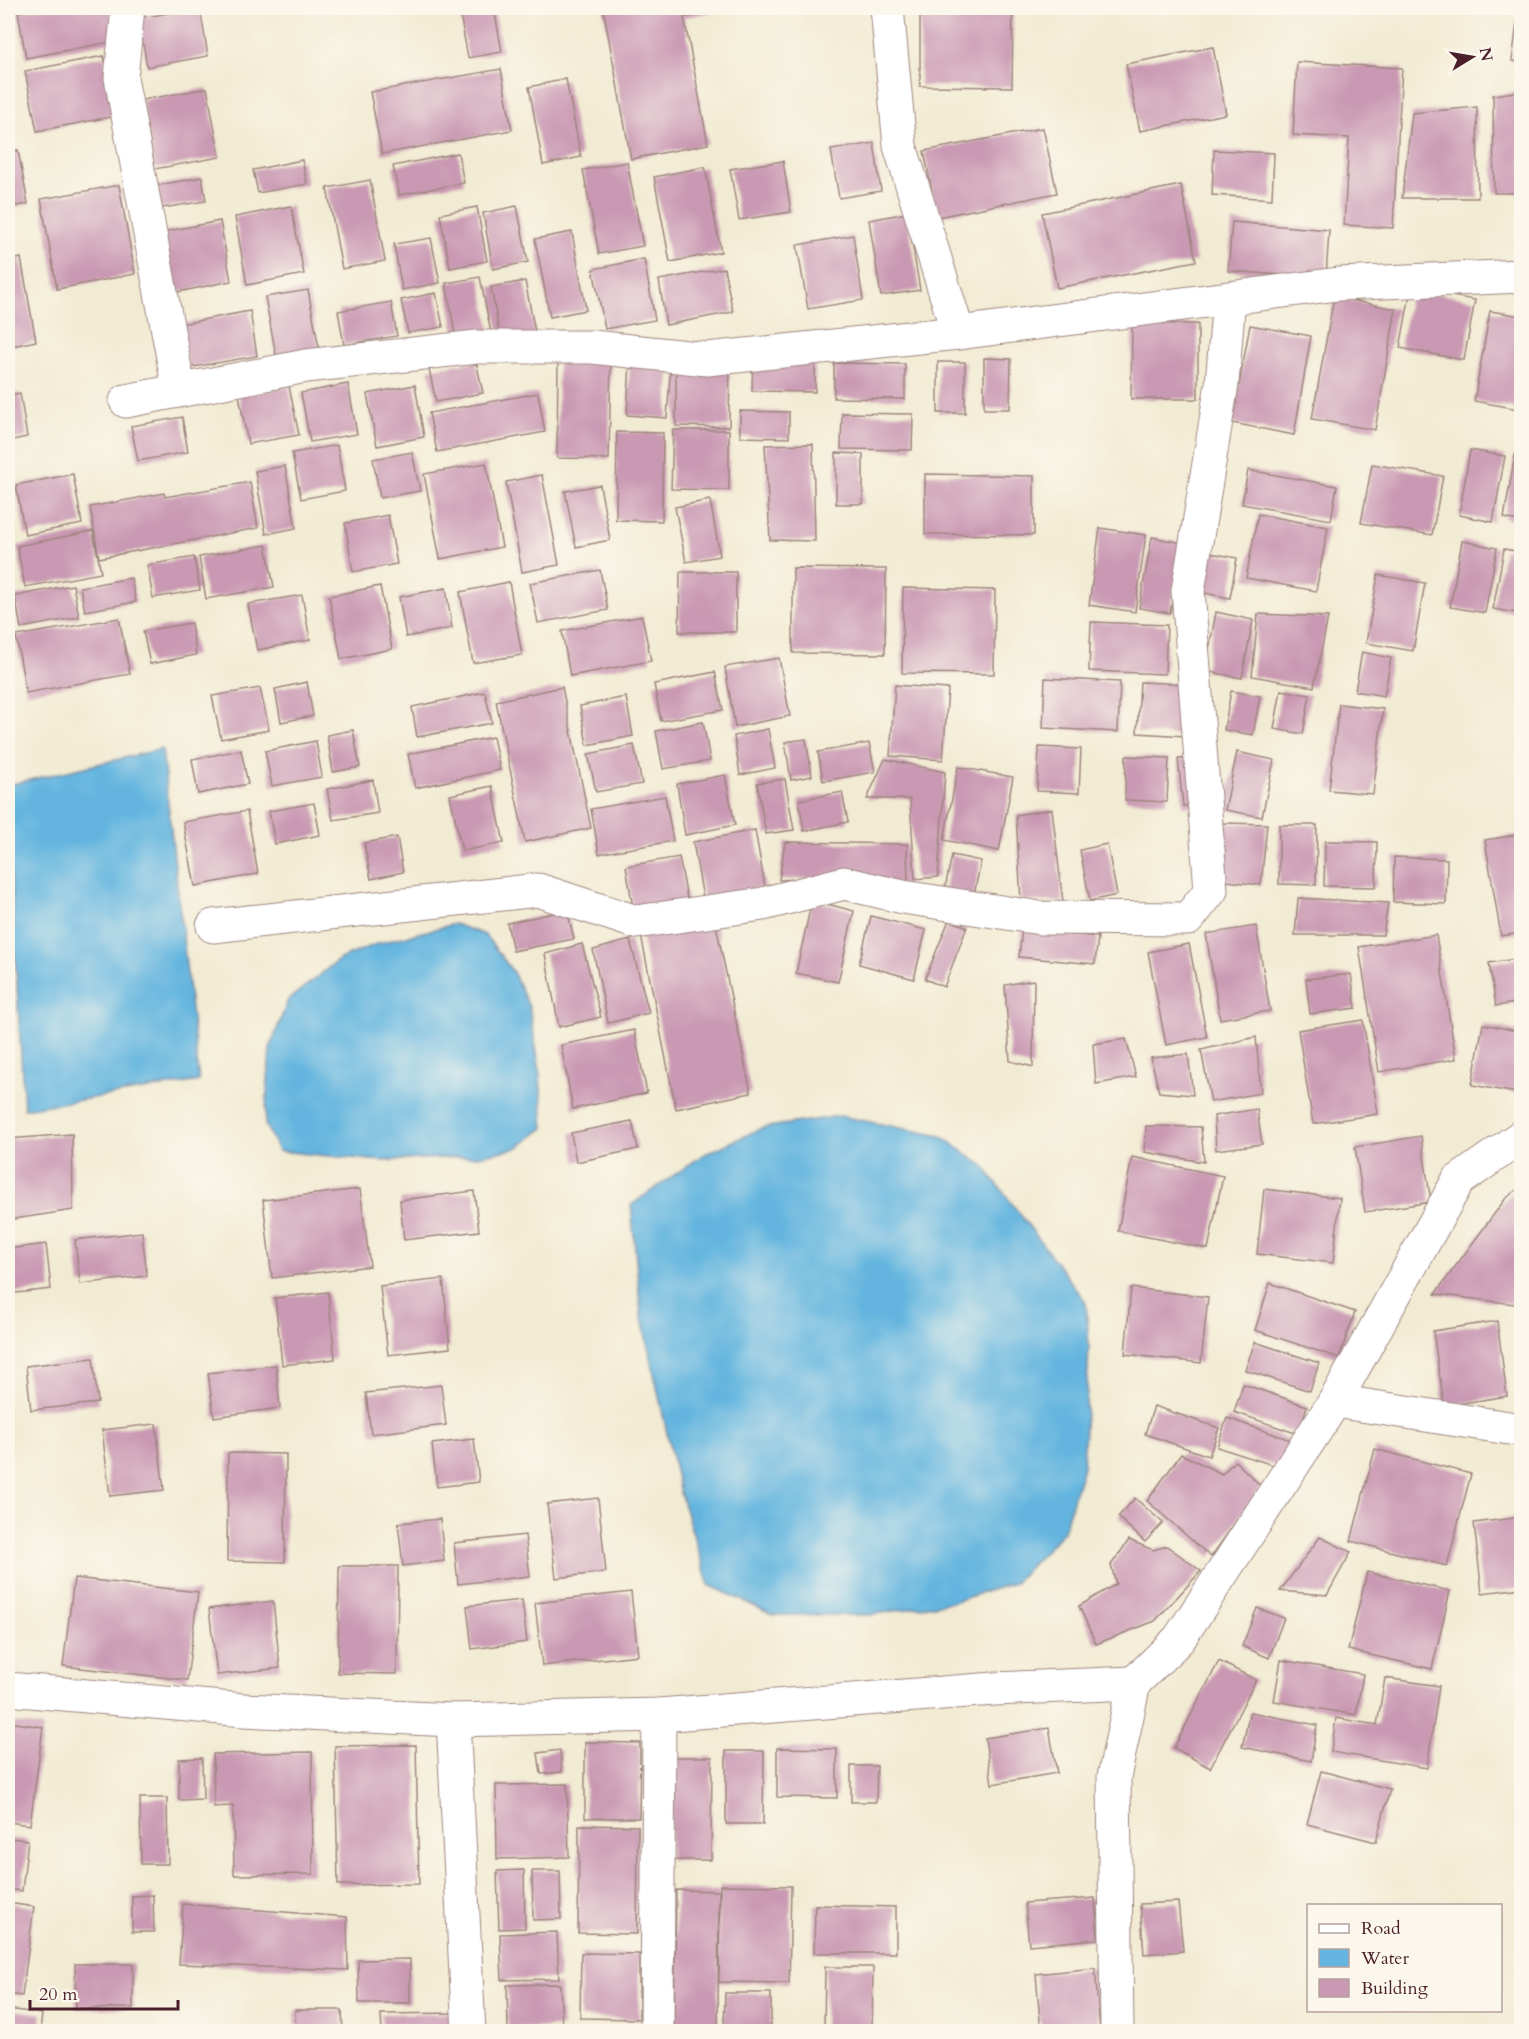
<svg xmlns="http://www.w3.org/2000/svg" width="1529" height="2039" font-family="Cardo,serif">
<style>
.water{fill:#64b5df;stroke:#576a85;stroke-width:1.5}
.building{fill:#c998b2}
.lines{fill:none;stroke-linecap:round;stroke-linejoin:round}
.street-casing{stroke:#9e857f;stroke-width:35}
.street{stroke:#fff;stroke-width:33}
</style>
<rect width="100%" height="100%" fill="#fbf7ec"/>
<filter id="ink" filterUnits="userSpaceOnUse"><feTurbulence type="fractalNoise" baseFrequency=".0167" numOctaves="2"/><feDisplacementMap in="SourceGraphic" scale="12" xChannelSelector="R" yChannelSelector="G"/><feConvolveMatrix kernelMatrix="1 2 1 2 8 2 1 2 1" color-interpolation-filters="sRGB"/></filter>
<filter id="wash" filterUnits="userSpaceOnUse"><feTurbulence type="fractalNoise" baseFrequency=".008" numOctaves="4" result="noise"/><feDisplacementMap in="SourceGraphic" scale="24" xChannelSelector="R" yChannelSelector="G"/><feGaussianBlur stdDeviation="1.35" result="paint"/><feColorMatrix in="noise" values="0 0 0 0 0 0 0 0 0 0 0 0 0 0 0 0 0 1.4 0 .05"/><feComposite in="paint" operator="in"/></filter>
<g filter="url(#wash)">
<rect width="100%" height="100%" fill="#f2ebd3"/>
<!-- water -->
<g class="water">
<path d="M162,749L199,1081L24,1109L8,828V785Z"/>
<path d="M454,924L485,935L513,972L529,1007L539,1065L544,1128L517,1148L479,1156L382,1161L278,1151L265,1124L270,1048L288,1000L340,959L376,944Z"/>
<path d="M840,1116L941,1136L983,1165L1086,1302L1089,1347L1083,1467L1063,1532L1014,1583L952,1602L869,1615H773L709,1585L680,1493L641,1314L631,1205L703,1155L762,1128Z"/>
</g>
<g id="blocks">
<!-- building -->
<g class="building">
<path d="M40,8H110L116,41L26,58L18,12Z"/>
<path d="M200,8L208,56L147,67L139,18Z"/>
<path d="M494,8L502,52L468,58L460,14Z"/>
<path d="M603,8H734L684,17L708,144L631,159Z"/>
<path d="M920,8H1013L1012,87L920,86Z"/>
<path d="M1519,8H1522V62L1512,61Z"/>
<path d="M1213,47L1226,114L1140,131L1126,64Z"/>
<path d="M104,56L116,116L37,131L25,71Z"/>
<path d="M1297,62L1402,68L1393,228L1344,225L1349,138L1293,135Z"/>
<path d="M501,69L512,130L382,154L370,92Z"/>
<path d="M566,79L581,157L543,165L529,87Z"/>
<path d="M207,88L220,157L155,169L142,100Z"/>
<path d="M1522,91V193H1494L1493,95Z"/>
<path d="M1477,107L1478,198H1402L1412,113Z"/>
<path d="M1043,128L1057,193L937,217L924,151Z"/>
<path d="M874,143L881,191L839,198L831,150Z"/>
<path d="M18,150L28,204L8,208V152Z"/>
<path d="M1214,150L1274,153L1272,199L1212,195Z"/>
<path d="M458,153L464,183L399,195L393,166Z"/>
<path d="M302,160L307,184L258,193L253,170Z"/>
<path d="M783,161L791,212L739,220L730,169Z"/>
<path d="M627,162L643,246L599,254L583,170Z"/>
<path d="M705,167L721,252L670,262L654,177Z"/>
<path d="M202,177L206,201L157,209L154,186Z"/>
<path d="M370,180L385,261L342,269L327,188Z"/>
<path d="M119,185L135,274L57,289L41,199Z"/>
<path d="M1181,185L1196,261L1057,288L1042,213Z"/>
<path d="M291,206L304,274L247,285L235,217Z"/>
<path d="M517,206L528,262L493,269L483,213Z"/>
<path d="M477,207L487,261L450,268L440,214Z"/>
<path d="M907,213L920,290L881,296L869,220Z"/>
<path d="M220,221L231,281L173,293L162,232Z"/>
<path d="M1232,222L1329,230L1326,278L1228,271Z"/>
<path d="M572,232L586,310L550,317L535,239Z"/>
<path d="M853,235L863,300L808,309L797,245Z"/>
<path d="M431,238L440,283L402,290L394,244Z"/>
<path d="M21,258L36,341L8,347V261Z"/>
<path d="M644,259L655,320L605,329L593,269Z"/>
<path d="M724,268L733,312L666,325L659,280Z"/>
<path d="M480,277L491,333L456,339L446,283Z"/>
<path d="M525,281L536,337L501,343L491,287Z"/>
<path d="M1411,289L1475,300L1464,360L1400,348Z"/>
<path d="M308,290L319,348L276,355L265,297Z"/>
<path d="M436,293L443,327L408,333L401,300Z"/>
<path d="M1334,297L1396,309L1375,430L1312,419Z"/>
<path d="M391,302L397,336L344,345L338,311Z"/>
<path d="M250,311L257,356L188,368L180,324Z"/>
<path d="M1490,311L1522,316V388L1518,409L1474,401Z"/>
<path d="M1132,323L1198,324V399H1131Z"/>
<path d="M1250,325L1311,336L1294,435L1232,423Z"/>
<path d="M558,357L611,358L609,459L557,458Z"/>
<path d="M753,358H815V392L752,391Z"/>
<path d="M984,358L1011,359L1010,409H984Z"/>
<path d="M476,361L483,393L436,402L429,369Z"/>
<path d="M630,361L671,363L667,418L627,415Z"/>
<path d="M676,362L730,363L729,427L676,426Z"/>
<rect x="938" y="362" width="27" height="51"/>
<path d="M834,363L905,364V399L834,398Z"/>
<path d="M348,384L357,434L310,442L301,393Z"/>
<path d="M415,385L424,437L377,446L367,394Z"/>
<path d="M289,386L299,435L248,444L239,395Z"/>
<path d="M20,393L27,437L8,441V395Z"/>
<path d="M538,393L545,432L437,452L429,413Z"/>
<path d="M740,411L789,412V438L740,437Z"/>
<path d="M842,413L913,414L912,450L841,449Z"/>
<path d="M182,417L188,452L138,461L131,426Z"/>
<path d="M673,430H729V490L671,489Z"/>
<path d="M617,432L663,433L662,521L616,520Z"/>
<path d="M813,444L815,541L770,540L765,445Z"/>
<path d="M337,445L345,491L301,499L292,453Z"/>
<path d="M1470,450L1505,456L1493,522L1459,515Z"/>
<path d="M412,452L420,491L380,498L373,459Z"/>
<path d="M836,453L863,454V504H836Z"/>
<path d="M1515,455L1522,456V522L1504,518Z"/>
<path d="M486,463L502,547L440,559L424,474Z"/>
<path d="M1372,464L1443,476L1432,535L1361,523Z"/>
<path d="M285,466L296,528L266,534L255,471Z"/>
<path d="M1248,470L1337,486L1331,520L1242,504Z"/>
<path d="M73,474L82,524L25,535L16,485Z"/>
<path d="M925,474L1034,476V535L925,534Z"/>
<path d="M542,475L559,565L522,572L506,482Z"/>
<path d="M250,482L258,528L99,558L90,507L164,493L165,497Z"/>
<path d="M600,485L610,540L576,547L565,491Z"/>
<path d="M710,500L720,556L686,562L675,507Z"/>
<path d="M1258,514L1328,527L1316,591L1246,578Z"/>
<path d="M388,515L397,564L353,572L345,523Z"/>
<path d="M1100,528L1146,535L1135,612L1089,605Z"/>
<path d="M93,531L101,573L25,587L17,546Z"/>
<path d="M1152,537L1183,543L1170,613L1139,608Z"/>
<path d="M1462,541L1497,548L1485,613L1450,607Z"/>
<path d="M266,545L274,587L206,599L199,557Z"/>
<path d="M1504,549L1522,552V614L1493,609Z"/>
<path d="M1206,552L1237,558L1230,598L1199,592Z"/>
<path d="M194,557L200,590L153,598L147,565Z"/>
<path d="M793,568L886,569L885,654L793,653Z"/>
<path d="M600,570L608,610L538,623L530,583Z"/>
<path d="M680,572H736V632H679Z"/>
<path d="M1378,575L1425,583L1413,651L1366,643Z"/>
<path d="M131,578L136,602L85,611L80,587Z"/>
<path d="M509,582L522,655L473,663L460,592Z"/>
<path d="M73,585L79,617L21,628L15,596Z"/>
<path d="M380,586L392,649L341,659L329,596Z"/>
<path d="M446,588L452,628L406,637L399,597Z"/>
<path d="M903,588L995,590L994,674L902,673Z"/>
<path d="M302,595L310,640L257,650L248,604Z"/>
<path d="M1216,612L1253,620L1242,678L1205,671Z"/>
<path d="M1258,614L1328,617L1314,687L1252,676Z"/>
<path d="M642,616L651,661L570,676L562,631Z"/>
<path d="M119,618L130,674L26,693L16,636Z"/>
<path d="M1091,622L1167,625L1165,674L1089,671Z"/>
<path d="M191,623L196,655L150,664L143,631Z"/>
<path d="M1362,652L1391,658L1384,696L1355,691Z"/>
<path d="M779,658L790,716L735,727L725,667Z"/>
<path d="M715,672L723,710L661,721L654,684Z"/>
<path d="M1045,678L1120,682L1118,732L1043,728Z"/>
<path d="M307,682L313,716L281,722L275,689Z"/>
<path d="M1140,682L1189,684L1186,736L1137,733Z"/>
<path d="M895,685L948,689L943,760L890,756Z"/>
<path d="M562,687L591,828L525,842L496,701Z"/>
<path d="M260,688L269,730L221,739L212,696Z"/>
<path d="M1281,690L1310,695L1303,734L1274,729Z"/>
<path d="M1231,691L1260,696L1253,735L1224,730Z"/>
<path d="M485,692L492,723L417,737L412,707Z"/>
<path d="M626,697L633,736L587,745L580,706Z"/>
<path d="M1339,704L1383,709L1373,794L1329,790Z"/>
<path d="M703,722L710,761L663,769L656,731Z"/>
<path d="M768,729L775,768L740,775L734,736Z"/>
<path d="M353,730L360,767L333,772L327,735Z"/>
<path d="M493,737L500,770L415,788L408,754Z"/>
<path d="M806,739L812,776L791,780L785,742Z"/>
<path d="M316,741L322,777L272,786L265,751Z"/>
<path d="M869,743L875,772L823,781L818,752Z"/>
<path d="M634,745L642,784L596,792L588,754Z"/>
<path d="M1039,747L1081,749L1079,793L1037,791Z"/>
<path d="M241,750L248,784L198,794L192,759Z"/>
<path d="M1237,752L1274,760L1262,817L1225,810Z"/>
<path d="M1126,756L1169,758L1167,802L1125,800Z"/>
<path d="M1195,758L1198,806H1183L1178,759Z"/>
<path d="M885,759L945,772L938,877L915,879L910,799H867Z"/>
<path d="M958,767L1013,777L999,851L944,840Z"/>
<path d="M725,775L735,825L685,835L677,784Z"/>
<path d="M785,779L794,830L766,834L757,783Z"/>
<path d="M373,780L378,813L333,820L327,789Z"/>
<path d="M492,786L504,843L462,851L450,795Z"/>
<path d="M842,792L848,822L804,831L799,800Z"/>
<path d="M665,796L673,841L599,854L591,809Z"/>
<path d="M314,803L320,835L275,844L269,811Z"/>
<path d="M1052,809L1063,902L1021,901L1016,815Z"/>
<path d="M247,811L258,874L195,886L183,822Z"/>
<path d="M1222,823L1267,824L1261,885L1218,880Z"/>
<path d="M1279,825H1317L1316,885L1279,884Z"/>
<path d="M755,830L765,887L703,898L693,842Z"/>
<path d="M1522,834V933L1501,936L1485,840Z"/>
<path d="M397,837L403,872L371,879L364,843Z"/>
<path d="M1325,841L1377,842L1376,887L1324,886Z"/>
<path d="M785,842L907,844L908,886L838,877L779,880Z"/>
<path d="M1107,844L1117,895L1090,901L1080,850Z"/>
<path d="M952,855L981,861L973,899L944,893Z"/>
<path d="M679,857L688,903L634,914L626,866Z"/>
<path d="M1394,857L1447,859L1446,904L1393,902Z"/>
<path d="M1298,898L1388,903L1383,935H1295Z"/>
<path d="M812,900L854,911L838,982L796,973Z"/>
<path d="M567,910L574,939L513,951L507,923Z"/>
<path d="M871,916L926,930L914,979L859,964Z"/>
<path d="M715,920L751,1093L676,1109L641,935Z"/>
<path d="M949,920L967,927L944,987L925,979Z"/>
<path d="M1256,926L1270,1011L1220,1019L1206,934Z"/>
<path d="M1022,929L1098,937L1095,964L1019,957Z"/>
<path d="M1436,935L1456,1059L1379,1072L1359,947Z"/>
<path d="M630,940L649,1013L608,1023L593,950Z"/>
<path d="M582,944L601,1017L559,1027L545,954Z"/>
<path d="M1189,944L1207,1037L1166,1045L1148,952Z"/>
<path d="M1522,958V1002L1496,1006L1489,963Z"/>
<path d="M1351,974L1356,1008L1310,1014L1306,979Z"/>
<path d="M1034,980L1033,1067L1010,1061L1005,985Z"/>
<path d="M1363,1020L1378,1114L1313,1124L1298,1030Z"/>
<path d="M1483,1024L1522,1032V1094L1472,1085Z"/>
<path d="M634,1030L647,1093L573,1109L561,1045Z"/>
<path d="M1256,1037L1261,1093L1211,1102L1201,1050Z"/>
<path d="M1126,1039L1136,1077L1096,1084L1093,1044Z"/>
<path d="M1188,1054L1193,1095L1159,1092L1151,1058Z"/>
<path d="M1257,1109L1262,1144L1216,1150L1214,1116Z"/>
<path d="M632,1121L638,1149L576,1162L571,1133Z"/>
<path d="M1146,1126L1201,1127L1204,1162L1145,1152Z"/>
<path d="M72,1134L73,1210L8,1220V1139Z"/>
<path d="M1421,1136L1431,1202L1365,1212L1355,1147Z"/>
<path d="M1132,1157L1223,1176L1208,1249L1118,1231Z"/>
<path d="M1522,1186V1305L1435,1294L1506,1198Z"/>
<path d="M360,1189L370,1266L272,1278L263,1200Z"/>
<path d="M1264,1189L1340,1198L1333,1263L1257,1254Z"/>
<path d="M474,1191L479,1231L404,1240L400,1200Z"/>
<path d="M142,1232L147,1276L80,1284L75,1240Z"/>
<path d="M46,1244L51,1289L8,1294V1249Z"/>
<path d="M443,1279L450,1348L388,1355L380,1286Z"/>
<path d="M1270,1283L1355,1312L1339,1358L1255,1330Z"/>
<path d="M1131,1288L1208,1297L1201,1363L1125,1354Z"/>
<path d="M328,1292L335,1359L282,1365L275,1298Z"/>
<path d="M1497,1321L1507,1396L1444,1406L1433,1331Z"/>
<path d="M1255,1342L1319,1363L1310,1391L1245,1370Z"/>
<path d="M93,1358L98,1403L31,1410L26,1366Z"/>
<path d="M276,1365L280,1408L214,1417L208,1373Z"/>
<path d="M1243,1384L1307,1406L1298,1434L1234,1412Z"/>
<path d="M441,1385L446,1425L371,1434L366,1393Z"/>
<path d="M1154,1406L1219,1428L1209,1456L1145,1434Z"/>
<path d="M1227,1418L1291,1440L1282,1468L1217,1447Z"/>
<path d="M156,1424L164,1490L110,1496L102,1430Z"/>
<path d="M474,1439L479,1482L437,1487L432,1444Z"/>
<path d="M1375,1449L1471,1474L1447,1566L1351,1541Z"/>
<path d="M228,1453L286,1454L285,1562L227,1561Z"/>
<path d="M1181,1454L1222,1474L1235,1461L1261,1486L1211,1557L1147,1501Z"/>
<path d="M598,1498L606,1572L556,1578L547,1504Z"/>
<path d="M1135,1498L1163,1523L1145,1542L1118,1517Z"/>
<path d="M1522,1517V1588L1482,1593L1474,1523Z"/>
<path d="M440,1519L444,1561L403,1566L398,1523Z"/>
<path d="M525,1535L530,1576L458,1584L454,1543Z"/>
<path d="M1320,1537L1351,1552L1327,1595L1280,1591Z"/>
<path d="M1129,1540L1153,1550L1167,1546L1201,1571L1155,1621L1096,1644L1079,1606L1116,1584L1111,1565Z"/>
<path d="M339,1566H398L397,1674L338,1673Z"/>
<path d="M1367,1572L1450,1591L1432,1669L1348,1650Z"/>
<path d="M74,1578L198,1592L187,1680L63,1666Z"/>
<path d="M631,1592L638,1655L542,1666L535,1603Z"/>
<path d="M522,1600L527,1642L472,1649L467,1606Z"/>
<path d="M273,1601L280,1668L217,1675L209,1609Z"/>
<path d="M1257,1608L1284,1618L1269,1658L1242,1646Z"/>
<path d="M1281,1660L1363,1674L1356,1715L1274,1701Z"/>
<path d="M1219,1661L1256,1680L1210,1768L1174,1748Z"/>
<path d="M1385,1678L1439,1686L1427,1768L1331,1752L1336,1718L1377,1725Z"/>
<path d="M1250,1712L1317,1725L1311,1761L1242,1747Z"/>
<path d="M8,1722L43,1727L30,1825L8,1822Z"/>
<path d="M1049,1728L1057,1773L992,1784L985,1738Z"/>
<path d="M585,1742L640,1743L639,1818H585Z"/>
<path d="M416,1745L419,1884L338,1885L335,1746Z"/>
<path d="M777,1748L837,1749V1798L777,1797Z"/>
<path d="M560,1750L562,1772L541,1774L538,1753Z"/>
<path d="M726,1751H764L763,1824H726Z"/>
<path d="M312,1752L313,1874L234,1875L233,1806L214,1807L213,1754Z"/>
<path d="M671,1757H712L711,1860H670Z"/>
<path d="M202,1758L203,1799L179,1800V1759Z"/>
<path d="M851,1766H877L876,1802H851Z"/>
<path d="M1321,1771L1390,1789L1376,1842L1307,1824Z"/>
<path d="M567,1784L569,1857L497,1859L496,1785Z"/>
<path d="M140,1798H167L168,1864H141Z"/>
<path d="M579,1825L638,1826L637,1934L578,1933Z"/>
<path d="M8,1838L28,1840L22,1891L8,1889Z"/>
<path d="M524,1870L525,1928L499,1929L497,1871Z"/>
<path d="M532,1871H560L561,1919L533,1920Z"/>
<path d="M720,1885L791,1886L789,1983L719,1982Z"/>
<path d="M676,1890L719,1891L718,2032H674Z"/>
<path d="M153,1895L154,1932H132V1896Z"/>
<path d="M1095,1898L1098,1939L1029,1945L1025,1903Z"/>
<path d="M1178,1902L1183,1951L1144,1954L1140,1904Z"/>
<path d="M8,1903L34,1907L22,1996L8,1994Z"/>
<path d="M183,1904L347,1917L348,1970L179,1964Z"/>
<path d="M815,1905L896,1907V1953H814Z"/>
<path d="M557,1932L559,1979L502,1980L500,1934Z"/>
<path d="M581,1953L639,1954V2019L580,2018Z"/>
<path d="M410,1959V2003H359L358,1960Z"/>
<path d="M75,1964H133V2008L76,2009Z"/>
<path d="M825,1967H873L872,2032H824Z"/>
<path d="M1095,1968L1100,2032H1041L1036,1974Z"/>
<path d="M560,1984L562,2027L508,2029L507,1985Z"/>
<path d="M725,1993H771V2032L724,2031Z"/>
<path d="M8,2009L42,2014L40,2032H8Z"/>
<path d="M295,2010H342L343,2032H296Z"/>
<path d="M459,2013L460,2032H382L381,2014Z"/>
</g>
</g>
</g>
<g filter="url(#ink)">
<use href="#blocks" fill-opacity="0" stroke="#9e857f" stroke-width="1.5"/>
<g class="lines">
<defs>
<g id="street">
<path d="M128,8L121,78L179,390"/>
<path d="M887,8L900,146L958,333"/>
<path d="M126,401L306,366L477,347H592L707,359L958,333L1338,284L1522,276"/>
<path d="M213,926L538,890L636,922L763,904L844,883L903,897L1040,918L1188,919L1211,890L1188,591L1222,384L1229,298"/>
<path d="M1335,1401L1522,1430"/>
<path d="M8,1689L244,1710L453,1720L659,1715L994,1689L1134,1683"/>
<path d="M453,1720L469,2032"/>
<path d="M657,2032L659,1715"/>
<path d="M1117,2032L1114,1777L1134,1683L1179,1639L1335,1401L1458,1181L1522,1136"/>
</g>
</defs>
<!-- street casing -->
<use href="#street" class="street-casing"/>
<!-- street -->
<use href="#street" class="street"/>
</g>
</g>
<!-- margin -->
<rect width="1529" height="2039" fill="none" stroke="#fbf7ec" stroke-width="30"/>
<!-- legend -->
<rect x="1307" y="1904" width="195" height="108" fill="#fbf7ec" stroke="#b4a19f" stroke-width="1.5"/>
<rect x="1319" y="1924" width="30" height="9" fill="#ffffff" stroke="#b4a19f" stroke-width="1.5"/>
<text x="1361" y="1934" font-size="18" fill="#4a1f2b">Road</text>
<rect x="1319" y="1949" width="30" height="18" fill="#64b5df" stroke="#b4a19f" stroke-width="1.5"/>
<text x="1361" y="1964" font-size="18" fill="#4a1f2b">Water</text>
<rect x="1319" y="1979" width="30" height="18" fill="#c998b2" stroke="#b4a19f" stroke-width="1.5"/>
<text x="1361" y="1994" font-size="18" fill="#4a1f2b">Building</text>
<!-- north arrow -->
<g transform="translate(1472 57) rotate(79)" stroke="#fbf7ec" stroke-width="4.5" paint-order="stroke">
<path d="M0-4.5L10 22L0 15L-10 22Z" fill="#4a1f2b"/>
<text y="-9" font-size="16" font-weight="bold" text-anchor="middle" fill="#4a1f2b">N</text>
</g>
<!-- scale -->
<path d="M30 2000v9h148v-9" fill="none" stroke="#4a1f2b" stroke-width="3"/>
<text x="39" y="2000" font-size="18" fill="#4a1f2b" stroke="#fbf7ec" stroke-width="4.5" paint-order="stroke">20 m</text>
</svg>
